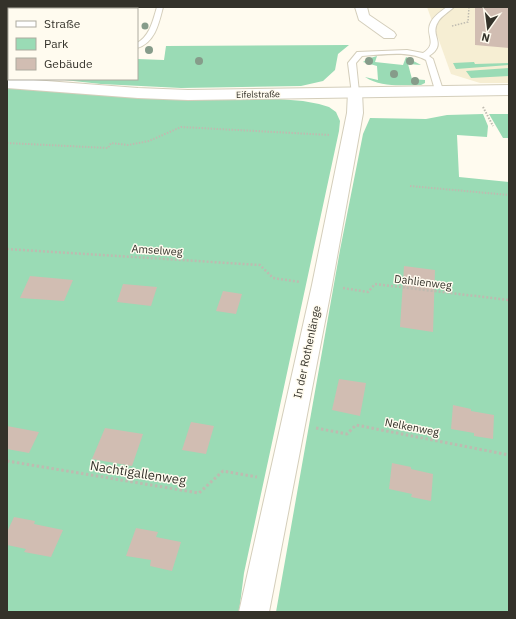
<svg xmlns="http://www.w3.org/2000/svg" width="516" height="619" font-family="'IBM Plex Sans',sans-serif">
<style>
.built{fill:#f6eed3}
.green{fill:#9adbb5}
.building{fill:#d1bdb2}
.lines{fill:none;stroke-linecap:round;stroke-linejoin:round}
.lane-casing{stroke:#d4cebb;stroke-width:2}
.street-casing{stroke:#d4cebb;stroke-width:2}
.secondary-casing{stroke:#d4cebb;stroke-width:2}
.path-far3{stroke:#bebbb0;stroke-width:1.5;stroke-dasharray:1.5 1.5;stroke-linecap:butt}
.path-far2{stroke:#bebbb0;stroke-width:2;stroke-dasharray:1.5 1.5;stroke-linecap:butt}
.path-far1{stroke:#bebbb0;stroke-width:2.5;stroke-dasharray:2 2;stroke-linecap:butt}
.path{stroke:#bebbb0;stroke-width:3;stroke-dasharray:2.5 2.5;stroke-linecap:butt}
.lane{fill:#fff;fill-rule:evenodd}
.street{fill:#fff;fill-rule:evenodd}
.secondary{fill:#fff;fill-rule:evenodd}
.tree{fill:#869c8a}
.labels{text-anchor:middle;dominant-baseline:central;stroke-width:3;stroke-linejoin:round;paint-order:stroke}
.far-street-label{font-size:9px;fill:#34322a;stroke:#fffbef}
.street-label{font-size:11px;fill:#34322a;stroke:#fffbef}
.near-street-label{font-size:13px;fill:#34322a;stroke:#fffbef}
</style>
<rect width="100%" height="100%" fill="#fffbef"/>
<!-- built -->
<path class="built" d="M427,7H509V83H480L451,74Z"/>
<!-- green -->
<g class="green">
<path d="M349,45L338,54L335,70L323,81L301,86L181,88L101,84L55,79H137V59L164,60L166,46Z"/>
<path d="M377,56L375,62L403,65L406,57L421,65L408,64L412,79L425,80V83L421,85C402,85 382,88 365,77L378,80L377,66L363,62L367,59Z"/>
<path d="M474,62L475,64L509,63V65L456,69L453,63Z"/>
<path d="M509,68V76L471,78L466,71Z"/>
<path d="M7,87L183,99H278L303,101L319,104L329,107L336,112L340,121L339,131L244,573L239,612H7Z"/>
<path d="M483,114L488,126L487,137L457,135L459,177L509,182V612H276L340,250L363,134L370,118L426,119L447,115Z"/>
<path d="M489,114H509V138H503Z"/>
</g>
<!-- building -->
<g class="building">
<path d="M475,7H509V48L475,45Z"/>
<path d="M404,266L435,270L433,332L400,327Z"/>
<path d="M30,276L52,278L73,280L64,301L20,298Z"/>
<path d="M123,284L157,287L151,306L117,302Z"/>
<path d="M223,291L242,294L236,314L216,311Z"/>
<path d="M339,379L366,383L360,416L332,410Z"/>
<path d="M453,405L471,409V411L494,415L493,439L474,436V433L451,429Z"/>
<path d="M191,422L214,426L206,454L182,450Z"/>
<path d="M7,426L39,432L29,453L7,449Z"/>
<path d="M105,428L143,434L132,466L92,459Z"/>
<path d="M392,463L411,467V469L433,474L431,501L411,497L412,494L389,489Z"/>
<path d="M14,517L35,521L34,524L63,530L51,557L24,552L26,549L7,545V532Z"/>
<path d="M136,528L158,532L156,537L181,542L172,571L150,566L151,560L126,556Z"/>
</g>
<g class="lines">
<defs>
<g id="lane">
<rect x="16" y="7" width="6" height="2"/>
<path d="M157,7H163C159,23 155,43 137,48V43C150,36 153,20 157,7Z"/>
<path d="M447,7H454C449,12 441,16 438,22C429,36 448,44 429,56L433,59L443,90L442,92H436L435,90L426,60C407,50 383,55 362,56L356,63L359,92L355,94H352L348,63L357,52L407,50L423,53C439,43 424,35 431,22C434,16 441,11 447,7Z"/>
<rect x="7" y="45" width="2" height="4"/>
</g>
<g id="street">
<path d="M355,7H367L369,15L394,32L396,35L394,38H384L359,20Z"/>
<path d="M355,88L360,89L362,92L363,113L332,285L269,612H239L312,285L347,113L348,92L350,89Z"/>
</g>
<path id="secondary" d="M7,78L138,88L188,90L509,85V95L188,100L138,98L7,88Z"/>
</defs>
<!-- lane casing -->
<use href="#lane" class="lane-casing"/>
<!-- street casing -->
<use href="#street" class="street-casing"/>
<!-- secondary casing -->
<use href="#secondary" class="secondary-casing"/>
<!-- path-far3 -->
<path class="path-far3" d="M452,26L468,22L469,7"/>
<!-- path-far2 -->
<g class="path-far2">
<path d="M483,107L493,126"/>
<path d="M7,143L108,148L111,143L128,145L149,141L181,127L330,135"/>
<path d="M410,186L509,195"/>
</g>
<!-- path-far1 -->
<g class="path-far1">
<path d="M7,249L260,265L273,278L300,282"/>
<path d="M343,288L368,292L375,284L509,300"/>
</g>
<!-- path -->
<g class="path">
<path d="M316,428L347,434L356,425L509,455"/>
<path d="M7,461L199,493L223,471L257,477"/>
</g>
<!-- lane -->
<use href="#lane" class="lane"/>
<!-- street -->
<use href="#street" class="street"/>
<!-- secondary -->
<use href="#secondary" class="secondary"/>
</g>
<!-- trees -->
<g class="tree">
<circle cx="145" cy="26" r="3.5"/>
<circle cx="149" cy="50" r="4"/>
<circle cx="199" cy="61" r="4"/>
<circle cx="369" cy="61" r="4"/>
<circle cx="410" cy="61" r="4"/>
<circle cx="394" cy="74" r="4"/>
<circle cx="415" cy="81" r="4"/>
</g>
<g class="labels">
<!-- far-street labels -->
<g class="far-street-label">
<text transform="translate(258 94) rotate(-1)">Eifelstraße</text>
</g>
<!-- street labels -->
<g class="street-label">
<text transform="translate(157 250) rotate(4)">Amselweg</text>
<text transform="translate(423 282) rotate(7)">Dahlienweg</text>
<text transform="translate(307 352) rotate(-78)">In der Rothenlänge</text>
<text transform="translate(412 427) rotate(11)">Nelkenweg</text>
</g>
<!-- near-street labels -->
<g class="near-street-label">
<text transform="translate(138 473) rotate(9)">Nachtigallenweg</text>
</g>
</g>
<!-- border -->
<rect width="516" height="619" fill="none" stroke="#34322a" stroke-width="16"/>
<!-- legend -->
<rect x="8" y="8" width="130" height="72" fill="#fffbef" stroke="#aeaba0"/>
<rect x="16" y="21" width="20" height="6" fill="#ffffff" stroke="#aeaba0"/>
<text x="44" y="28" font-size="12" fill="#34322a">Straße</text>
<rect x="16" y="38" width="20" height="12" fill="#9adbb5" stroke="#aeaba0"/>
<text x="44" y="48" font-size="12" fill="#34322a">Park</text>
<rect x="16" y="58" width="20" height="12" fill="#d1bdb2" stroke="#aeaba0"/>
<text x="44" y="68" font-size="12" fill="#34322a">Gebäude</text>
<!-- north arrow -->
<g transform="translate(488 28) rotate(194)" stroke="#fffbef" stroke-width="3" paint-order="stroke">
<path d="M0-3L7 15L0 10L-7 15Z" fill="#34322a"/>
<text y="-6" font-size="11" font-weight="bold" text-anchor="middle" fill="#34322a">N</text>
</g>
</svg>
